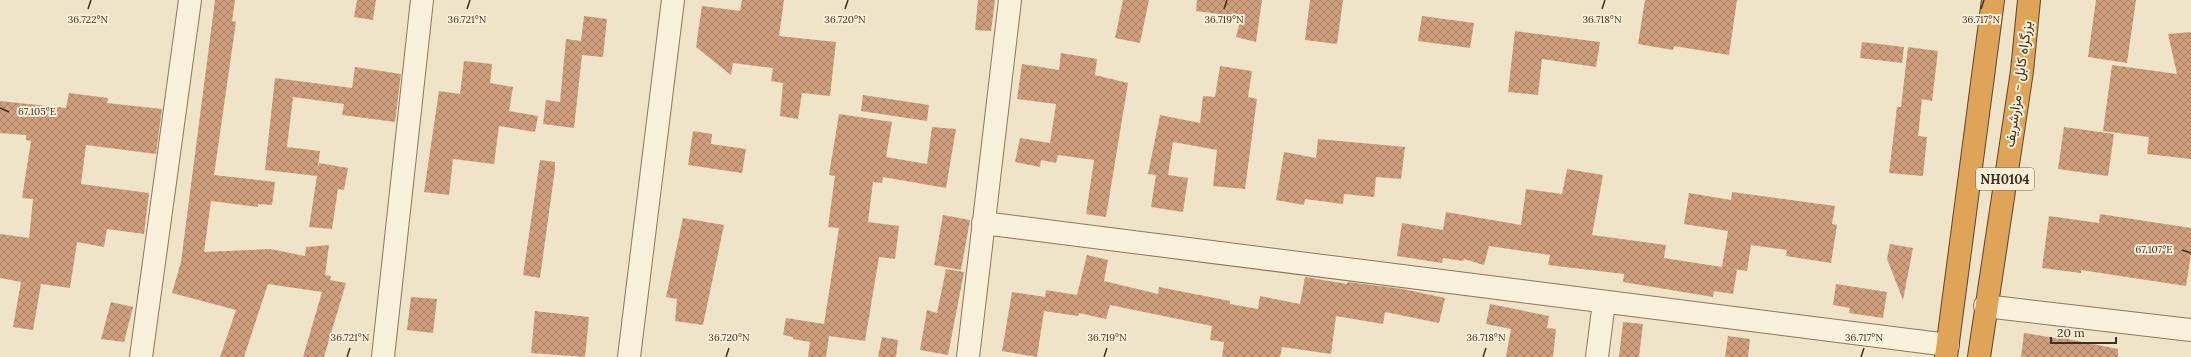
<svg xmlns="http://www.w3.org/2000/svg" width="2191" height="357" font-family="Lora,Vazirmatn,serif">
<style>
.building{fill:url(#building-cross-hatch)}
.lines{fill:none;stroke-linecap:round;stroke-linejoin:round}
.minor-casing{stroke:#8d765c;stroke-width:24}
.highway-casing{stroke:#5b4430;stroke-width:24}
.minor{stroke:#faf1dc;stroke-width:22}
.highway{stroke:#e0a458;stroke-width:22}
.ticks{fill:none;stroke:#3d2e20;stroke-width:1.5}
.labels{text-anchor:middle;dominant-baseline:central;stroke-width:4;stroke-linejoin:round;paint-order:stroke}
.shield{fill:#f7eed8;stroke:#756857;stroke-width:1}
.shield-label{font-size:13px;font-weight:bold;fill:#3d2e20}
.street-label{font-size:14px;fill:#3d2e20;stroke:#f7eed8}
.ticks-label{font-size:10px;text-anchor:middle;fill:#3d2e20;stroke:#f7eed8;stroke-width:4;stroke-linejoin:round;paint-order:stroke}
</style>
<defs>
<pattern id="building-cross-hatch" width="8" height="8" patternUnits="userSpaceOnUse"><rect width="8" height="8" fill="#cf9f7d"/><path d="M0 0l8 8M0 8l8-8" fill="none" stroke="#a98266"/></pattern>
</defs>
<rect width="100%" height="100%" fill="#f0e4c8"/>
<!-- building -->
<g class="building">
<path d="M215,0H235L232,21L236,22L214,175L275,182L272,205L258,204V207L211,201L204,252L270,249L305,256L306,247L329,245L325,275L331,276L330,280L346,283L324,357H303L322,292L268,284L244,357H220L236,310L172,293L181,262Z"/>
<path d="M357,0H376L373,20L354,17Z"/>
<path d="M742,0H784L779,36L836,42L830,96L802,93L798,119L780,116L783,83L771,81L773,68L733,63L731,75L696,47L702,6L740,11Z"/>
<path d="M978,0H995L991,31L975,30Z"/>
<path d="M1123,0H1149L1140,43L1115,38Z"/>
<path d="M1197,0H1262L1256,42L1236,37L1241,17L1196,11Z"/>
<path d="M1310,0H1343L1337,44L1305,40Z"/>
<path d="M1645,0H1737L1729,55L1674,46L1673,50L1638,44Z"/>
<path d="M2096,0H2136L2127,63L2088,57Z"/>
<path d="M584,16L607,19L603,57L582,55L574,128L543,124L546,100L560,102L566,39L581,41Z"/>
<path d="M1422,16L1474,23L1470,48L1418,41Z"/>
<path d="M1515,31L1600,42L1596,67L1542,59L1538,95L1508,92Z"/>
<path d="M2191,32V159L2147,154L2149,137L2103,131L2112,65L2177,74L2168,34Z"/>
<path d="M1862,42L1904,47L1902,63L1860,58Z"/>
<path d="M1908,47L1938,51L1932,101L1922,99L1918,136L1927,137L1923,176L1889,173L1897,107H1901Z"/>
<path d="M1061,53L1097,59L1095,75L1128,83L1106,217L1086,214L1094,160L1058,155L1056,163L1041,160L1040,167L1015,162L1020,138L1050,143L1056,104L1017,99L1022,64L1059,70Z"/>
<path d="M464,61L492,64L490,83L513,87L509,111L538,116L535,132L499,126L494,164L453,159L449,195L424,192L439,91L460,94Z"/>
<path d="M1220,66L1252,71L1248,97L1257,99L1245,189L1213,186L1217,150L1173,142L1168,175L1188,178L1183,212L1151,207L1156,175L1148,174L1160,115L1200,123L1203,96L1215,97Z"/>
<path d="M355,67L401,74L395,122L342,115L344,104L293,97L287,147L320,151L317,172L319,163L348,168L344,190L338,189L332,229L309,227L317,176L265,170L275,78L352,88Z"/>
<path d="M69,93L108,98L107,103L162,109L156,154L86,145L81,184L149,193L144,234L107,229L104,247L77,242L70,288L41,284L33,330L13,327L21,282L0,278V234L29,238L33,199L22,198L31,141L26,140V135L0,133V101L66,108Z"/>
<path d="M863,95L929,105L927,121L861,111Z"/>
<path d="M839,114L892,122L886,157L927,164L932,127L956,129L946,188L883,177L882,183L873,182L868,222L899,226L895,259L879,257L865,341L829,336L826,357H808L810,342L793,339V337L783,335L786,318L824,324L839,228L828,227L835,176L829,175Z"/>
<path d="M2064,127L2114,134L2108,176L2058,169Z"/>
<path d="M693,131L712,134L711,144L746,149L742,173L688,165Z"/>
<path d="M1318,139L1405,147L1401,179L1376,177L1374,197L1344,194L1343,204L1305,199L1304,205L1276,200L1284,152L1316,158Z"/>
<path d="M540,160L555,162V169L540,278L523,275Z"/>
<path d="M1567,169L1603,175L1592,235L1666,245L1664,258L1722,267L1728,231L1684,224L1689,193L1731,200L1732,192L1835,206L1832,224L1837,225L1831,263L1786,256L1787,250L1751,245L1747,271L1725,268L1737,270L1733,294L1714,291L1713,297L1623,282L1624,274L1548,265L1550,255L1489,246L1484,265L1464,259L1463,261L1443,258L1442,263L1397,256L1402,223L1443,230L1446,212L1521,225L1526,189L1562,194Z"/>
<path d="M2100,214L2191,228V254L2186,286L2081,270V273L2042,268L2049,216L2099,223Z"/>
<path d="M943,215L970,220L961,270L934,265Z"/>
<path d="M683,218L724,225L703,325L675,321L677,299L666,297Z"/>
<path d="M1890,244L1913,248L1903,300L1887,259Z"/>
<path d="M1087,255L1108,260L1104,281L1158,294L1159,287L1230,301V304L1258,309L1260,296L1300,304L1305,277L1347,284L1348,282L1403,289L1445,298L1439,323L1385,312L1383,324L1336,316L1331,354L1282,347L1280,357H1222L1224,342L1210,340L1212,326L1110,305L1106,319L1079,313L1078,316L1044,311L1037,357L1002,351L1012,292L1045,297L1046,290L1077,295Z"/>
<path d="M946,269L964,272L948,355L920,350L927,310L937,313Z"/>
<path d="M1836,284L1887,292L1883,318L1849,313L1850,308L1833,305Z"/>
<path d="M411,297L437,299L433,333L407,330Z"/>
<path d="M111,302L133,307L124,342L101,339Z"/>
<path d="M1490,304L1549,316L1547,328L1556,329L1553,357H1506L1511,329L1486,324Z"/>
<path d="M535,311L589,317L585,357L531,353Z"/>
<path d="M1623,322L1643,324L1639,357H1619Z"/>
<path d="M2024,333L2061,339L2062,338L2118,349V357H2021Z"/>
<path d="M1728,336L1750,339L1748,357H1725Z"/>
<path d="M882,337L898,340L896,357H878Z"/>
</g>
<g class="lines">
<defs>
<g id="minor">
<path d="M983,223L1948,345"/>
<path d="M1985,306L2191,330"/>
<path d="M141,357L190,0"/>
<path d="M383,357L422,0"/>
<path d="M629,357L673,0"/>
<path d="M968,357L1010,0"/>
<path d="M1597,357L1604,302"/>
</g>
<g id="highway">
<path d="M1946,357L1993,0"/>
<path d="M1979,357L2022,71L2029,0"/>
</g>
</defs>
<!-- minor casing -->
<use href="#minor" class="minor-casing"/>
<!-- highway casing -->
<use href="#highway" class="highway-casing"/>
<!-- minor -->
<use href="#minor" class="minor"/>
<!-- highway -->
<use href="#highway" class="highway"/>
</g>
<!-- ticks -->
<path class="ticks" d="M88,9L91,0M467,9L470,0M845,9L848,0M1224,9L1227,0M1602,9L1605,0M1981,9L1984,0M0,108L9,112M2182,250L2191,253M347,357L350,348M726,357L729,348M1104,357L1107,348M1483,357L1486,348M1861,357L1864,348"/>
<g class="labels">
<!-- shield labels -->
<rect class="shield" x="1976" y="168" width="58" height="22" rx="3"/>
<g class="shield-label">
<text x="2005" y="179">NH0104</text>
</g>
<!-- street labels -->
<g class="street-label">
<text transform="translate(2018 84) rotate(-82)">بزرگراه کابل - مزارشریف</text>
</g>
</g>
<g class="ticks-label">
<text x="88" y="23">36.722°N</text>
<text x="467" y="23">36.721°N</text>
<text x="845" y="23">36.720°N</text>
<text x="1224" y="23">36.719°N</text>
<text x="1602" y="23">36.718°N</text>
<text x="1981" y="23">36.717°N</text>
<text x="37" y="115">67.105°E</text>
<text x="2154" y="253">67.107°E</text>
<text x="350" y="341">36.721°N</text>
<text x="729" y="341">36.720°N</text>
<text x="1107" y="341">36.719°N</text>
<text x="1486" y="341">36.718°N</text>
<text x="1864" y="341">36.717°N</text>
</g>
<!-- scale -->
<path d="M2051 337v6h65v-6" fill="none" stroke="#3d2e20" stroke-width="2"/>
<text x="2057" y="337" font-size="12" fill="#3d2e20" stroke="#f7eed8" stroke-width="3" paint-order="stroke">20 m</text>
</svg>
